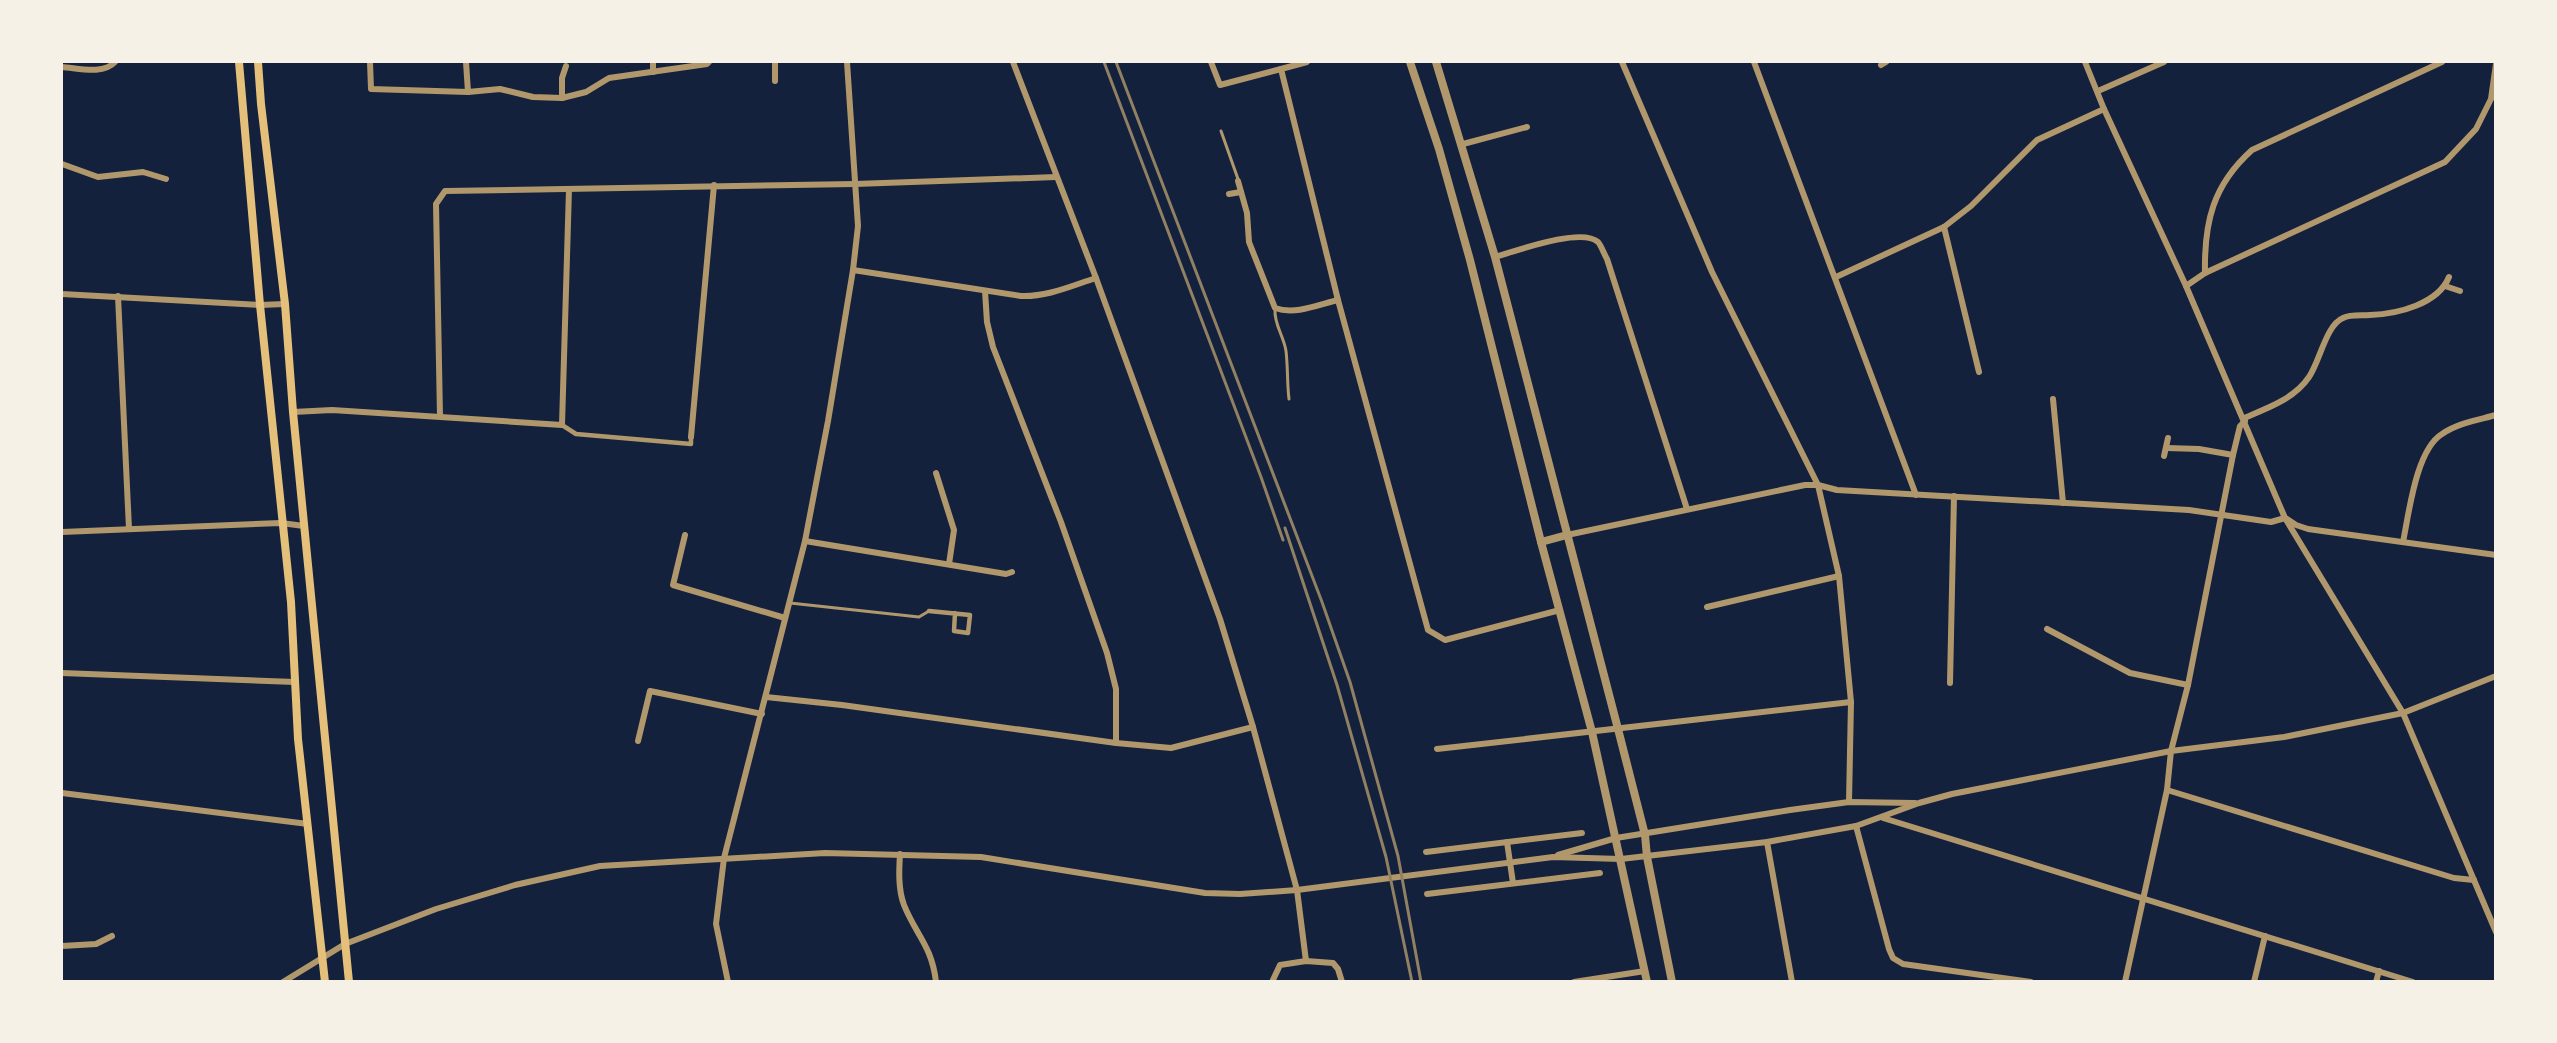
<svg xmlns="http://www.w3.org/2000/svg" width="2557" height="1043" font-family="'Archivo Narrow',sans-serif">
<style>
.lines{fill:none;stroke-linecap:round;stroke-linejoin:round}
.service{stroke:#b1986c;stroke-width:3}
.pedestrian{stroke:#b1986c;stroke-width:4.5}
.minor{stroke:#b1986c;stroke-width:6}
.tertiary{stroke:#b1986c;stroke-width:8}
.secondary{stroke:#e5c07b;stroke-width:8}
.rail{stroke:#918062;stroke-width:3}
</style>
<rect width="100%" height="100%" fill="#14213d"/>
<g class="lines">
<!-- service -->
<g class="service">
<path d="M1221,131L1238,179"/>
<path d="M1275,310C1274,324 1284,337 1286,351C1288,368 1287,383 1289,399"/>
<path d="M790,603L919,617L929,611"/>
</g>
<!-- pedestrian -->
<g class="pedestrian">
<path d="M562,425L576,434L691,444V437"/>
<path d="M929,611L970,615L968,633L954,631L955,613"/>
</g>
<!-- minor -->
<g class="minor">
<path d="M370,62L371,89L468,92L500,89L533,97L562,98L586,92L609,78L707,64L709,62"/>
<path d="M466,62L468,92"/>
<path d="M653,62V72"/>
<path d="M775,62V81"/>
<path d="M1013,62L1096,278L1220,619L1253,727L1297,890L1306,961"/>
<path d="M1211,62L1220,85L1281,69"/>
<path d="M1307,62L1281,69L1338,300L1428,630L1445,640L1560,610"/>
<path d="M1622,62L1712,272L1818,485L1839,576L1851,702L1849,802"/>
<path d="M1754,62L1916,495"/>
<path d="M2085,62L2104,109L2186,286L2285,518L2403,713L2496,932"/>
<path d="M1881,65L1886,62"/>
<path d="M62,67C78,68 103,75 115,62"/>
<path d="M2098,91L2164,62"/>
<path d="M562,98V78L566,66"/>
<path d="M1463,144L1527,127"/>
<path d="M62,164L98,177L143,172L166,179"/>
<path d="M1238,181L1247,213L1249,242L1275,308C1295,315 1318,305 1338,300"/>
<path d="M1229,194L1241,192"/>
<path d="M1944,227L1979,372"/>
<path d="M1495,257C1516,251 1581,227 1598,242C1601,245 1604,254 1607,259L1687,509"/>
<path d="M853,270L1021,296C1047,297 1071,286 1096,278"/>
<path d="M2205,273C2204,222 2213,185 2252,150L2442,62"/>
<path d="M1836,277L1944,227L1971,206L2037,140L2104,109"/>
<path d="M2186,286L2205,273L2445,162L2476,129L2491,99L2496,64"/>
<path d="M2445,286L2460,291"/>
<path d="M985,291L987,322L993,347L1061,522L1107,653L1116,689V743"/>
<path d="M62,294L260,305L285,304"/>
<path d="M118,296L129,529"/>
<path d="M2053,399L2063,503"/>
<path d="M293,412L332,410L562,425L569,189"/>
<path d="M440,416L436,204L445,191L855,184L1056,177"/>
<path d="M2244,418C2268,408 2294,399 2309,377C2320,361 2326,325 2343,318C2351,314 2362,316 2370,315C2398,314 2438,304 2449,277"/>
<path d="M691,437L714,185"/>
<path d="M2167,448L2199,449L2233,455"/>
<path d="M2164,456L2168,438"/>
<path d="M936,473L954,530L949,564"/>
<path d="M2287,519L2296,525L2308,529L2496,555"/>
<path d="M62,532L281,523L304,526"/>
<path d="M685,535L673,585L785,618"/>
<path d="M1567,535L1805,485H1818L1837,490L2189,510L2271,522L2285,518"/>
<path d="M805,541L1006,574L1012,572"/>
<path d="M2403,542C2409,513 2416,450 2442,434C2458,423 2478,420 2496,415"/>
<path d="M1707,607L1839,576"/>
<path d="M2047,629L2130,673L2188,685"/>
<path d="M62,673L295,682"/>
<path d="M1950,683L1954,496"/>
<path d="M766,697L842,705L1116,743L1171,748L1253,727"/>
<path d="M638,741L650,691L762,714"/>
<path d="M1437,749L1851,702"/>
<path d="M2167,790L2454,878L2474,880"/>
<path d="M62,793L308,824"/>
<path d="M1883,818L2413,982"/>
<path d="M1856,826L1889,949L1893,958L1903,964L2031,982"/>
<path d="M1507,842L1513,883"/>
<path d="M1767,842L1792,982"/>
<path d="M1426,852L1582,833"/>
<path d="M900,854C899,870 898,889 904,905C916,935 932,946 936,982"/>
<path d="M1558,855L1616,838L1790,810L1849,802L1915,803"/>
<path d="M1427,894L1600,873"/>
<path d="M62,946L96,944L112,936"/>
<path d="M283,982L345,944L436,909L515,885L600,866L825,853L981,857L1205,893L1240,894L1297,890L1553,857L1621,859L1767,842L1856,826L1919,803L1952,794L2171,751L2284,737L2403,713L2496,676"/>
<path d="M728,982L716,924L724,858L805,541L828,421L853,270L858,226L847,62"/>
<path d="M1272,982L1280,965L1306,961L1333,963L1338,969L1342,982"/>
<path d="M1574,982L1645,971"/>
<path d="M2125,982L2167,790L2171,751L2188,685L2233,455L2240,426L2245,421"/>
<path d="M2254,982L2265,936"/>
<path d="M2376,982L2379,971"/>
</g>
<!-- tertiary -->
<g class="tertiary">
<path d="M1410,62L1439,149L1470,260L1541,542L1592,732L1647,982"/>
<path d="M1436,62L1495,257L1618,729L1645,835L1647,857L1672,982"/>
<path d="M1541,542L1567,535"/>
</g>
<!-- secondary -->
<g class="secondary">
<path d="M239,62L260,305L291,602L298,739L325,982"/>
<path d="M258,62L261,104L285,304L293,412L349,982"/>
</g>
<!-- rail -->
<g class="rail">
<path d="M1104,62L1261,477L1283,540"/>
<path d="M1116,62L1322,602L1350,682L1398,856L1421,982"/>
<path d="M1285,528L1337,685L1386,857L1412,982"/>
</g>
</g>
<!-- border -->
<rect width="2557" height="1043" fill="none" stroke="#f6f1e7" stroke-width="126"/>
</svg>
